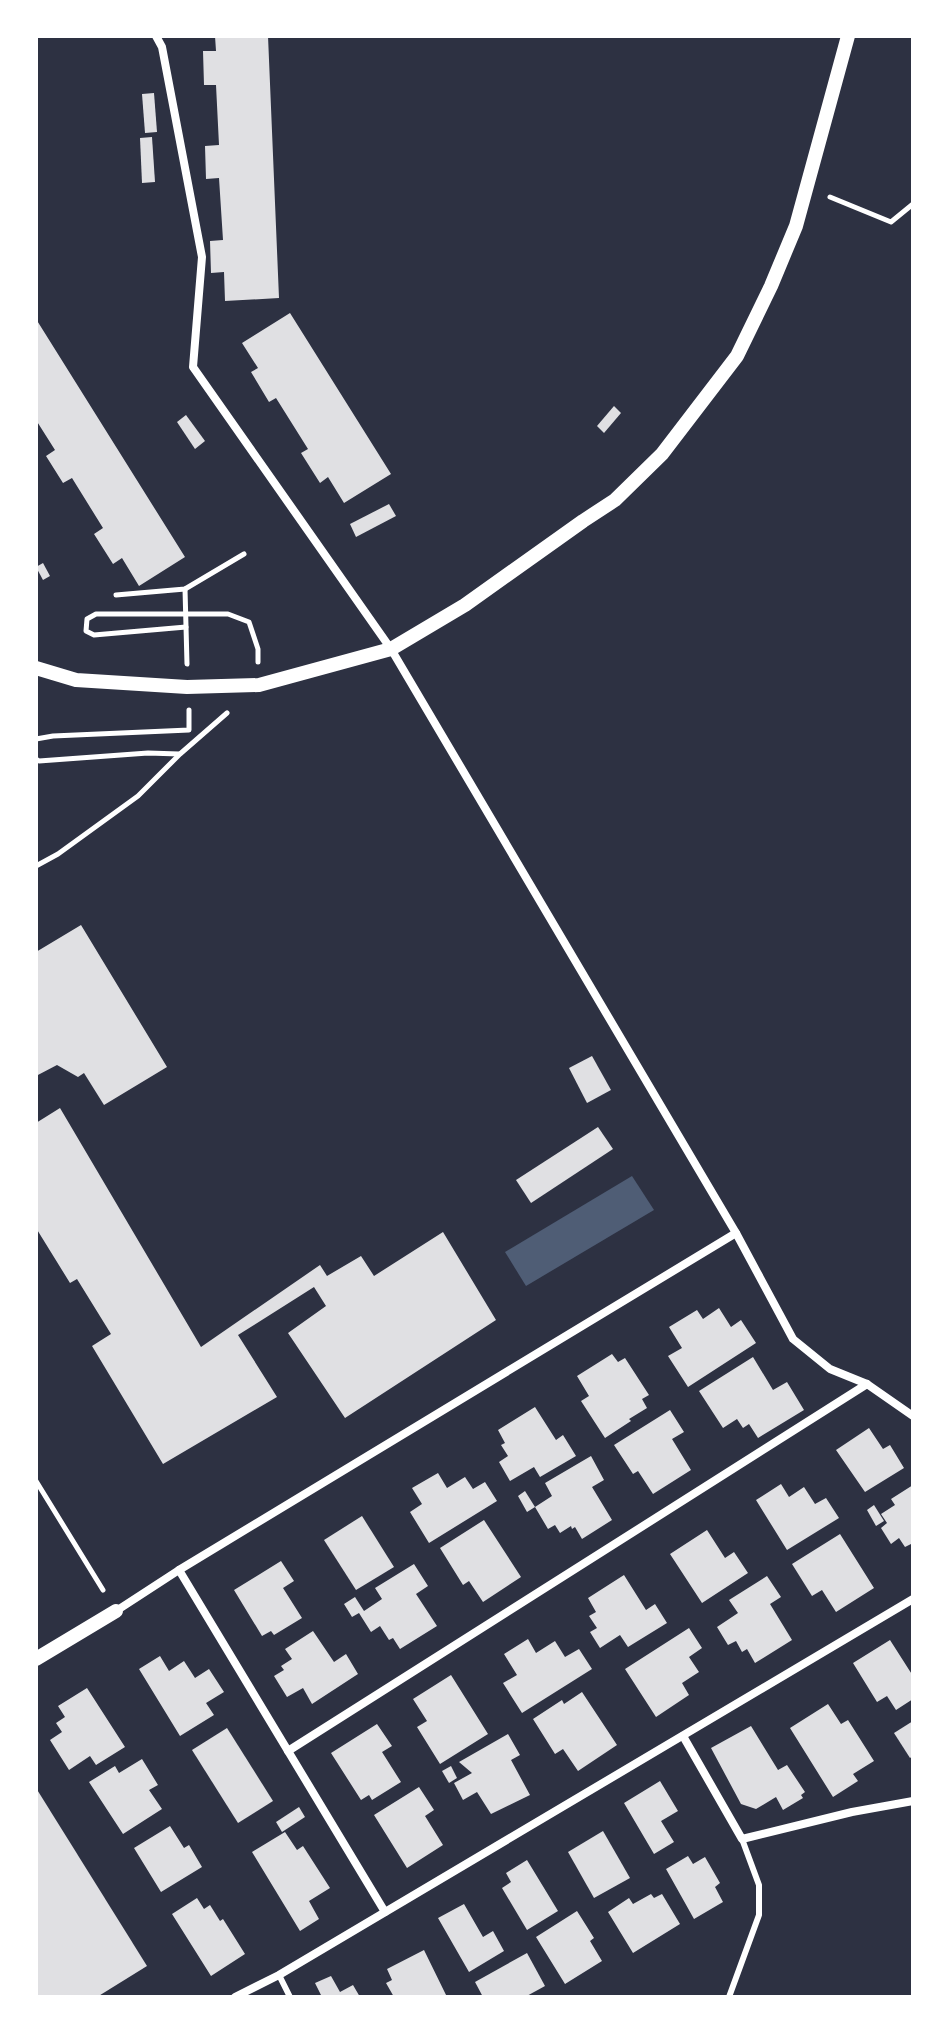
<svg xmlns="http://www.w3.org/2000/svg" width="949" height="2033" font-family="'Source Serif 4',serif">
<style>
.water{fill:#4f5d75}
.building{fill:#e0e0e3}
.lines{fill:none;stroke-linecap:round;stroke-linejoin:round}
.path{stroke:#fff;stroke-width:5}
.service{stroke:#fff;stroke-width:6}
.minor{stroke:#fff;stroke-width:8}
.tertiary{stroke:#fff;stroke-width:14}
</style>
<rect width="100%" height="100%" fill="#2d3142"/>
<!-- water -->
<path class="water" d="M632,1176L654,1210L526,1286L505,1252Z"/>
<!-- building -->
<g class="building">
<path d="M215,36H268L279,298L225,301L224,272L211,273L210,241L223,240L219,178L206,179L205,146L219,145L216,85H204L203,51H216Z"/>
<path d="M154,93L157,132L145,133L142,94Z"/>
<path d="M152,137L155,182L142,183L140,138Z"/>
<path d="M290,313L391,474L344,503L328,477L320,483L301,453L308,449L276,398L269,402L251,372L258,368L242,343Z"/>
<path d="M36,319L185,557L139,586L122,558L113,564L94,534L103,528L72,478L63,483L46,456L55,450L36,420Z"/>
<path d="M614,406L621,413L604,433L597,426Z"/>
<path d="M186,415L205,441L195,449L177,422Z"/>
<path d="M389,504L396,516L356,537L350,524Z"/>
<path d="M43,563L50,576L43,580L36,567Z"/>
<path d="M81,925L167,1067L104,1105L84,1073L78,1077L57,1065L36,1076V952Z"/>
<path d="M592,1056L611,1090L587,1103L569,1068Z"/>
<path d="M60,1108L201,1347L320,1265L327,1276L361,1256L374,1276L443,1232L496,1320L345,1418L288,1333L326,1306L314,1287L238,1335L277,1397L163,1464L92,1346L111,1334L77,1279L70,1283L36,1228V1123Z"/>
<path d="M598,1127L613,1149L531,1203L516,1180Z"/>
<path d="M719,1308L731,1327L741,1320L756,1343L688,1387L668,1356L682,1348L669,1327L697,1310L703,1319Z"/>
<path d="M612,1354L618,1362L625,1358L649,1395L642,1399L647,1408L629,1419L631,1421L605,1438L581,1401L589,1396L577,1376Z"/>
<path d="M753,1357L773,1390L787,1382L804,1410L758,1438L749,1424L743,1428L737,1419L723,1428L699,1391Z"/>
<path d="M535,1407L556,1440L563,1435L576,1456L540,1477L534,1467L510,1481L499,1462L508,1456L501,1445L505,1443L498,1430Z"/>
<path d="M670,1410L684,1432L672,1439L691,1470L653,1494L638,1471L633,1474L614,1445Z"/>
<path d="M869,1428L883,1449L890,1445L904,1468L865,1492L836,1450Z"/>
<path d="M591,1456L604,1480L592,1487L612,1520L582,1539L575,1527L572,1529L571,1526L560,1533L555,1525L548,1529L535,1507L527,1512L518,1496L525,1491L535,1507L552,1496L545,1483Z"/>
<path d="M438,1473L447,1488L465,1477L473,1489L485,1482L497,1501L429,1543L410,1512L422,1504L412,1488Z"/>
<path d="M781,1484L789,1497L804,1487L815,1504L826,1498L839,1518L787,1550L756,1500Z"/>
<path d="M913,1485V1543L905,1547L899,1538L891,1544L881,1528L887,1523L881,1514L895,1505L891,1499Z"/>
<path d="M874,1505L884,1521L876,1526L867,1510Z"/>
<path d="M362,1516L394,1567L356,1590L324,1540Z"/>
<path d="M484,1520L521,1577L483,1602L469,1581L463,1585L440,1548Z"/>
<path d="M707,1530L725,1558L734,1552L748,1573L702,1603L670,1554Z"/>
<path d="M840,1534L874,1588L836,1612L822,1590L812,1596L792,1564Z"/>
<path d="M281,1561L294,1581L283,1588L302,1618L274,1635L271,1631L262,1636L234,1590Z"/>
<path d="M414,1564L428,1586L416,1594L437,1626L400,1649L393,1638L389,1640L380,1626L371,1632L359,1613L352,1617L344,1604L355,1597L364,1611L382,1599L375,1588Z"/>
<path d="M624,1575L646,1610L655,1604L667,1623L628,1647L620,1635L600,1648L590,1632L597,1628L589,1616L596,1612L588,1598Z"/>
<path d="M767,1576L781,1597L770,1604L792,1640L755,1663L747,1649L742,1652L736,1641L728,1645L717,1627L738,1613L729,1600Z"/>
<path d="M689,1628L702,1648L689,1657L699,1672L682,1683L689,1695L656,1717L625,1669Z"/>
<path d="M313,1631L334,1662L346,1654L358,1674L312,1704L303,1688L287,1697L274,1676L284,1670L281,1666L292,1659L285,1649Z"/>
<path d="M528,1639L536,1653L555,1641L565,1657L579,1649L592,1669L522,1713L503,1683L517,1675L504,1654Z"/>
<path d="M890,1640L913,1676V1699L896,1710L887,1696L877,1702L853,1663Z"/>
<path d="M160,1656L169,1671L184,1661L195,1678L209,1669L224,1692L206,1703L214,1715L180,1736L139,1669Z"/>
<path d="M451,1675L488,1734L440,1764L417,1727L427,1721L413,1699Z"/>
<path d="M87,1688L125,1747L96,1765L90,1756L69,1770L50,1740L62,1732L56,1723L65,1717L58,1706Z"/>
<path d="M582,1692L617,1745L578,1771L563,1749L555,1754L533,1719L562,1700L564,1704Z"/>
<path d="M828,1704L841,1724L848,1720L874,1761L853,1774L858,1781L833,1797L790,1728Z"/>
<path d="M913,1721V1756L910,1758L894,1733Z"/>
<path d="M377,1724L392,1746L382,1752L401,1782L372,1800L369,1795L361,1800L331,1753Z"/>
<path d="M751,1726L778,1770L787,1765L805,1792L801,1795L803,1798L783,1810L776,1797L756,1809L741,1804L711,1748Z"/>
<path d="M227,1728L273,1801L238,1823L192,1750Z"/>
<path d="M508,1734L520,1755L511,1760L530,1795L491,1814L477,1792L463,1800L454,1783L472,1773L459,1762Z"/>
<path d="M142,1759L158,1785L149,1790L162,1809L123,1834L89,1782L115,1766L119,1773Z"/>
<path d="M451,1766L457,1778L449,1783L442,1771Z"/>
<path d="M660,1781L678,1811L661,1821L674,1842L654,1854L624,1803Z"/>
<path d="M419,1787L434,1810L425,1816L443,1845L407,1868L374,1815Z"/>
<path d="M36,1788L147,1966L97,1997H36Z"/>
<path d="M299,1807L305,1817L282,1832L276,1822Z"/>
<path d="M170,1826L184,1848L189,1845L202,1867L161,1892L134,1848Z"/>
<path d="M603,1831L630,1878L594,1898L568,1852Z"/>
<path d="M285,1832L297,1850L303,1846L330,1888L309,1901L319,1919L300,1931L252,1852Z"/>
<path d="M688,1856L693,1864L705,1857L720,1883L715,1887L723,1902L694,1919L666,1869Z"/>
<path d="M527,1860L558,1911L527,1930L502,1888L511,1882L506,1873Z"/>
<path d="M651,1894L654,1898L662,1894L680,1924L633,1953L608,1912L629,1898L633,1904Z"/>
<path d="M197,1898L204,1909L210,1905L220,1921L223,1919L245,1954L211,1976L172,1914Z"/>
<path d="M464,1904L483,1937L493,1931L504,1951L469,1972L438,1918Z"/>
<path d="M577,1911L594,1938L590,1941L602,1961L565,1984L536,1937Z"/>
<path d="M424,1950L447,1997H394L386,1983L392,1980L387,1969Z"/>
<path d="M527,1953L545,1986L525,1997H483L475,1982Z"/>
<path d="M331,1976L340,1992L353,1985L360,1997H322L315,1983Z"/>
</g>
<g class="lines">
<!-- path -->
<g class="path">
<path d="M830,197L891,222L913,204"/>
<path d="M185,589L187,664"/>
<path d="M116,595L185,589L244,554"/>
<path d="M186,627L94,635L86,631L87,619L96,614H228L249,622L258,649V662"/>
<path d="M36,739L53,736L189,730V710"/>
<path d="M36,759L39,761L148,753L179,754"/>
<path d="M36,866L58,854L138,796L180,754L227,713"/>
<path d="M36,1481L103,1590"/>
</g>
<!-- service -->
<g class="service">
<path d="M279,1975L290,1997"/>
<path d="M729,1997L759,1915V1885L742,1839"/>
</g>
<!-- minor -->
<g class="minor">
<path d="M156,36L162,47L202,257L193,367L391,649L736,1233L793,1339L830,1369L867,1384L913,1416"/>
<path d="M179,1570L385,1912"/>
<path d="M116,1611L179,1570L736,1233"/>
<path d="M683,1736L742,1839L852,1812L913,1801"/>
<path d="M288,1751L867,1384"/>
<path d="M235,1997L279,1975L913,1599"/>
</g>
<!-- tertiary -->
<g class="tertiary">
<path d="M36,668L76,680L187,687L259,685L391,649L465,605L583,521L615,500L662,454L737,356L771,286L796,226L848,36"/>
<path d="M36,1659L116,1611"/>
</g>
</g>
<!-- border -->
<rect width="949" height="2033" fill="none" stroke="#ffffff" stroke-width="76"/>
</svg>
